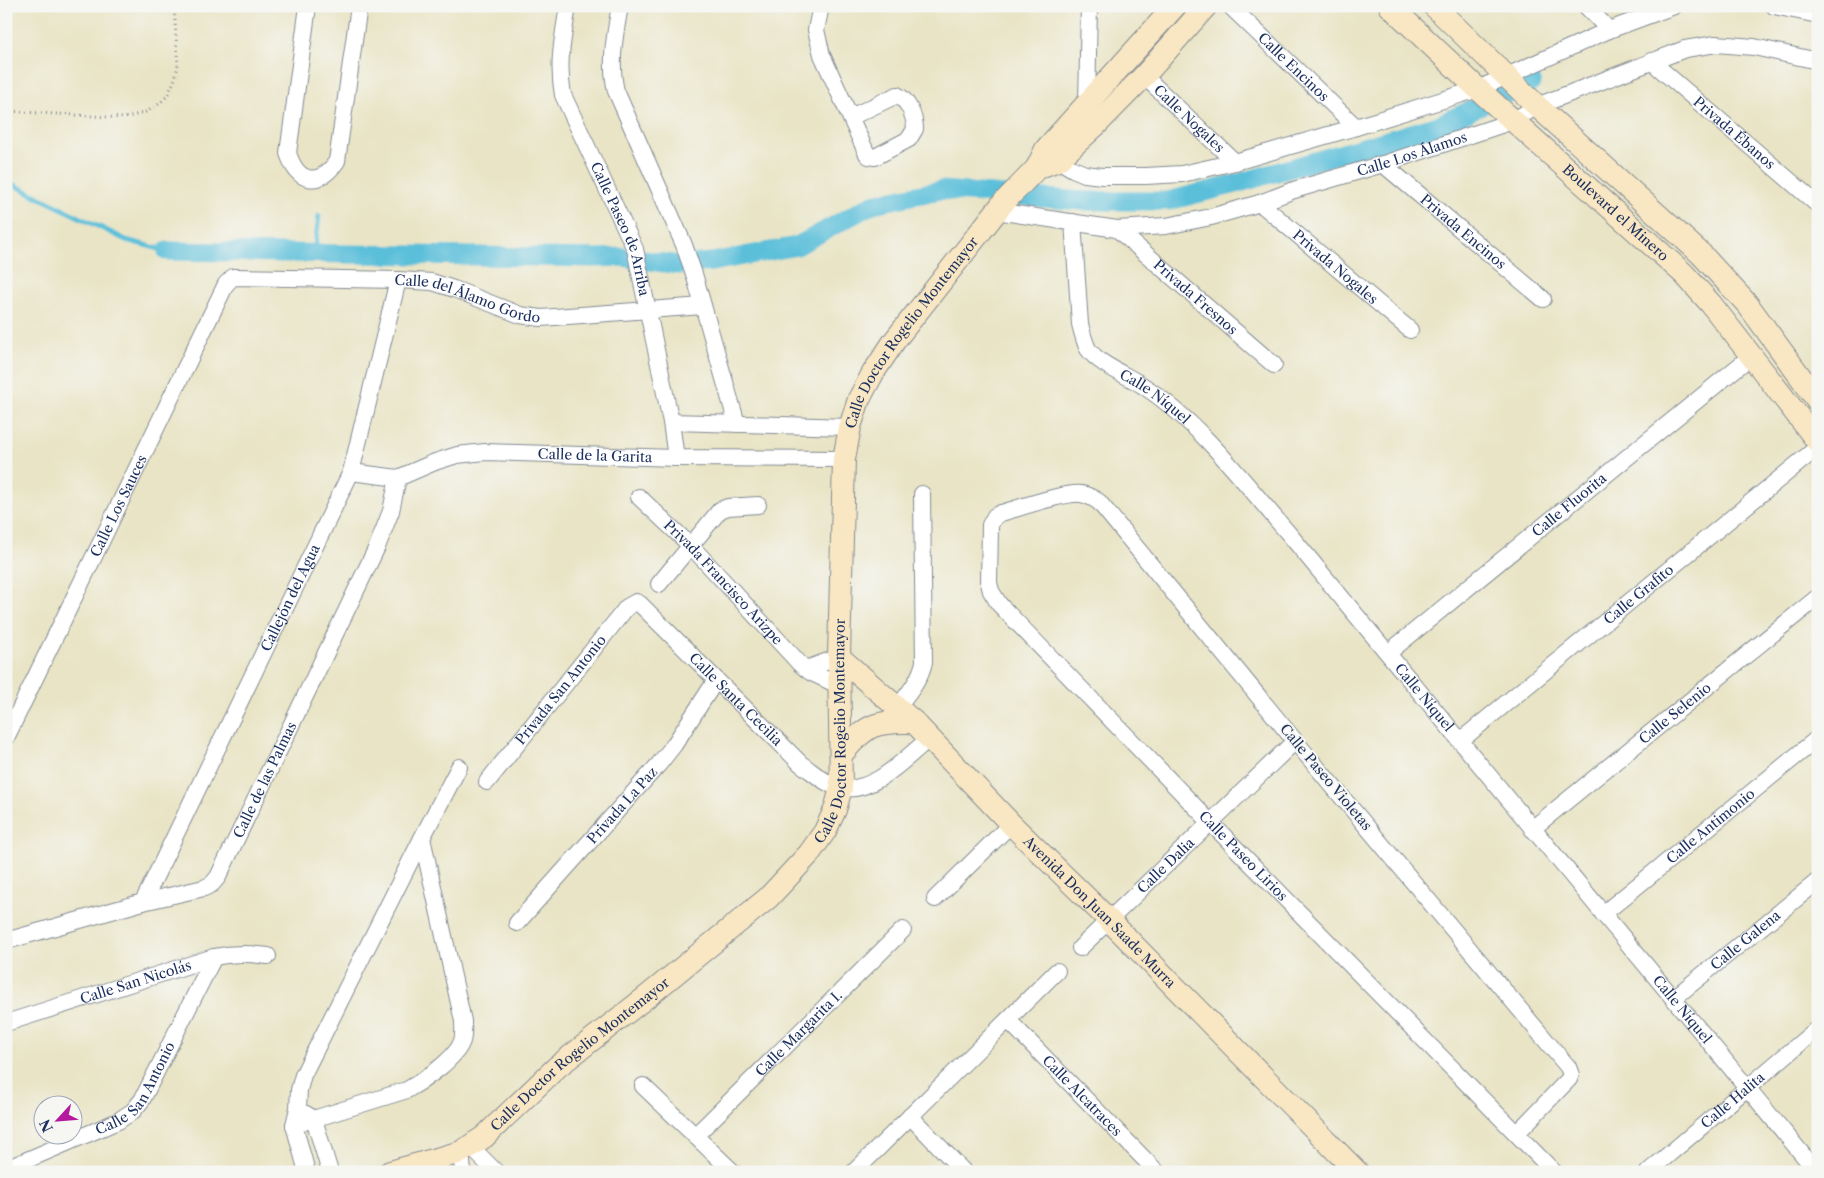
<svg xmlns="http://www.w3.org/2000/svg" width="1824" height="1178" font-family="'Libre Caslon Text',serif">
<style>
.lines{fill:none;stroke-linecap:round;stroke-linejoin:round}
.stream{stroke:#5cbfda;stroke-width:5}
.canal{stroke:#5cbfda;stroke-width:19}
.street-casing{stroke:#828a92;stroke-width:18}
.secondary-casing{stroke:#828a92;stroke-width:24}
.path{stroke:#828a92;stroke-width:3;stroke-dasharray:1 4;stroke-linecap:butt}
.street{stroke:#fff;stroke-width:16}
.secondary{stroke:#f9e7c3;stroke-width:22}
.labels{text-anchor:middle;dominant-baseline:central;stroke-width:4;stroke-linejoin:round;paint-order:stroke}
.street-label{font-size:14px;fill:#1b2f5e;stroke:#f6f6f2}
</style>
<rect width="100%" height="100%" fill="#f6f6f2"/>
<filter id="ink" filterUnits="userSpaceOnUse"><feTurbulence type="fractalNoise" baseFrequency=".02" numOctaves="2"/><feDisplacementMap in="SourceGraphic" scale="10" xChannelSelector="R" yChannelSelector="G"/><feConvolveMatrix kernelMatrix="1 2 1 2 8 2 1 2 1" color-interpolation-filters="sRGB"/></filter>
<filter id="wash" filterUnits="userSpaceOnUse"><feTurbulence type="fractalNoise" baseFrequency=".0096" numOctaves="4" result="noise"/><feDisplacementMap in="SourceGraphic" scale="20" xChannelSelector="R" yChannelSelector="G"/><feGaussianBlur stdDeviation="1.12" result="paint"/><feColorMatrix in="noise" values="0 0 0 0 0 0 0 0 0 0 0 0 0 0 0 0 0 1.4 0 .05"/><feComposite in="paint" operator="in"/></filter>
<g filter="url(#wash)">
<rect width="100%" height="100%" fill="#e9e4c5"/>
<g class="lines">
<!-- stream -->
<g class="stream">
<path d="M6,181L126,240L167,251"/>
<path d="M314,254L319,216"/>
</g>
<!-- canal -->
<path class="canal" d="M167,251L594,258L622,257L679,265L712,262L797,246L873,204L941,190L1083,201H1168L1232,185L1436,126L1532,82"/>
</g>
</g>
<g filter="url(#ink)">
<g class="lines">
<defs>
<g id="street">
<path d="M308,6L288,153C298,184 319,187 337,161L359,6"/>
<path id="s1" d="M568,6C563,38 557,63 563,95L635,249L671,422L676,458"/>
<path d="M620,6C615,35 609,62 616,91L684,245L694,274L737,424"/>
<path d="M821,6L816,30L822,55L867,154L869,156L875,157L909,139L915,129C915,117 908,100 897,95L851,117"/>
<path id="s2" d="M1230,6L1356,127"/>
<path d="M1586,6L1609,30"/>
<path d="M1774,6L1818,15"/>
<path id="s3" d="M1651,61L1818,205"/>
<path id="s4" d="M1144,76L1235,162"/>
<path d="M1087,104L1089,6"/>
<path d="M1052,154L1058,160L1073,169L1085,174L1102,176H1146L1182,174L1235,162L1356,127L1478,89L1609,30L1674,6"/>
<path id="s5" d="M1383,164L1543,299"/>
<path id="s6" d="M1260,203L1410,330"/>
<path id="s7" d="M996,211L1117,229L1166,226L1211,217L1260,203L1294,190L1383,164L1513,121L1537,106L1685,49L1716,44L1754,47L1818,61"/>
<path id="s8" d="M1073,222L1080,324C1082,332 1084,341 1088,349C1099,365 1129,376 1145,387C1200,423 1246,485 1289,534L1817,1172"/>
<path id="s9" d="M1117,229L1274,365"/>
<path d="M671,422L850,427"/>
<path id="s10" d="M351,472L398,478L435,462L457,455L485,452L676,458L844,459"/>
<path id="s11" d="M639,497L691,546L800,664L810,672L840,686"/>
<path d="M659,584L720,510L728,507L758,505"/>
<path id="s12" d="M1388,653L1750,357"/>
<path d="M806,669L839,657"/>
<path d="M898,707C909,693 920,680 924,662L922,494"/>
<path id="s13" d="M6,738L226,284L233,277L398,280L432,282L454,289L520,315L541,318L703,306"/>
<path id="s14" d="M1460,741L1818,447"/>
<path id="s15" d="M487,782L627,607L636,602L640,604L801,764C813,772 826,785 841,788C874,794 906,757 930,738"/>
<path id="s16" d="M1532,829L1818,597"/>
<path d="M935,899L1011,824"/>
<path id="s17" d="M143,902L351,472L398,280"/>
<path id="s18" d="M1603,914L1818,738"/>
<path id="s19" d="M517,923L659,764L674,745L716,680"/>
<path id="s20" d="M6,941L143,902L204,888L212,884L218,877L377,547L391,511L398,478"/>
<path id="s21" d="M1080,948L1295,741"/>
<path id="s22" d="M1674,998L1818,881"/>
<path id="s23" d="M1008,1020L1157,1172"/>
<path id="s24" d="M6,1023L214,957C233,953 248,953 268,956"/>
<path d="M643,1086L733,1172"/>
<path d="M306,1114L314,1119L330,1172"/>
<path d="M910,1116L964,1172"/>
<path d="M294,1125L407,1090C423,1081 456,1059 462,1041C464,1035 463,1028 463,1021L422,838"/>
<path id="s25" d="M1517,1133L1569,1079L1571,1075L1568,1067L1295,741L1099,502C1093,498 1088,495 1081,494C1065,492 1019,508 1001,513L995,516L990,525L989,583L991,591L999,604L1210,822L1554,1172"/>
<path id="s26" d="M695,1136L903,930"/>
<path d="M471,1147L496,1172"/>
<path d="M461,1152L463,1172"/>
<path id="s27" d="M6,1169L118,1121L133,1111L142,1100L214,957"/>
<path d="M307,1172L294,1125L298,1108L299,1090L303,1075L422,838L459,767"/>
<path d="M854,1172L1057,971"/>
<path id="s28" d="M1648,1172L1818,1028"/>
</g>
<g id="secondary">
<path id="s29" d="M1390,6L1478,89L1684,274L1711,304L1818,442"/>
<path d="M1434,6L1537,106L1701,254L1748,305L1818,401"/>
<path d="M1037,168L1046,149L1175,6"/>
<path id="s30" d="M839,657L914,722L1011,824L1109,920L1357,1172"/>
<path d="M841,755C867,724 874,721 914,722"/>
<path id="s31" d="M390,1172L461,1152L484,1137L557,1067L649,995L768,898L809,854L825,831L835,810L841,788L839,657L844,459L850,427L859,399L873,373L895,340L1003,203L1037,168L1058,160L1095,126L1144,76L1206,6"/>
</g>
</defs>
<!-- street casing -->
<use href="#street" class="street-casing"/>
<!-- secondary casing -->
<use href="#secondary" class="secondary-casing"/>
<!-- path -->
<path class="path" d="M6,111L125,118L146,112L159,104L167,96L174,82L178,66L174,6"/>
<!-- street -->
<use href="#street" class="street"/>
<!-- secondary -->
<use href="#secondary" class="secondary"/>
</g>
</g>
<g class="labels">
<!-- street labels -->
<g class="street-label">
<text stroke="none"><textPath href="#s2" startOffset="88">Calle Encinos</textPath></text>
<text stroke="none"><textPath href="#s4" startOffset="62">Calle Nogales</textPath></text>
<text stroke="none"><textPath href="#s3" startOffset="110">Privada Ébanos</textPath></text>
<text stroke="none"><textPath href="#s7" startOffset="428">Calle Los Álamos</textPath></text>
<text stroke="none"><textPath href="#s29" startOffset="306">Boulevard el Minero</textPath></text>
<text stroke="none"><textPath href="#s1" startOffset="236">Calle Paseo de Arriba</textPath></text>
<text stroke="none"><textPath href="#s5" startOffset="105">Privada Encinos</textPath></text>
<text stroke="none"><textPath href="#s6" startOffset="99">Privada Nogales</textPath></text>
<text stroke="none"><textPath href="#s9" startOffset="104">Privada Fresnos</textPath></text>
<text stroke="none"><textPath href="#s13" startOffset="752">Calle del Álamo Gordo</textPath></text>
<text stroke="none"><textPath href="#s31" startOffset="1082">Calle Doctor Rogelio Montemayor</textPath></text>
<text stroke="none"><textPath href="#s8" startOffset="211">Calle Níquel</textPath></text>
<text stroke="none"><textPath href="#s10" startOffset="249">Calle de la Garita</textPath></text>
<text stroke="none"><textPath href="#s12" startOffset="234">Calle Fluorita</textPath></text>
<text stroke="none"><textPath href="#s13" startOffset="258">Calle Los Sauces</textPath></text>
<text stroke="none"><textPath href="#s11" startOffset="120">Privada Francisco Arizpe</textPath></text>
<text stroke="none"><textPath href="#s14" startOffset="231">Calle Grafito</textPath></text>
<text stroke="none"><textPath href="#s17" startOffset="338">Callejón del Agua</textPath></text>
<text stroke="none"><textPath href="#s15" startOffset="118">Privada San Antonio</textPath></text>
<text stroke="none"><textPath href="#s8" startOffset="616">Calle Níquel</textPath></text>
<text stroke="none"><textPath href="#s15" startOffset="374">Calle Santa Cecilia</textPath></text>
<text stroke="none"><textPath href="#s16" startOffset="184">Calle Selenio</textPath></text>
<text stroke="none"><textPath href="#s31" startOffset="662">Calle Doctor Rogelio Montemayor</textPath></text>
<text transform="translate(1326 777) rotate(50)">Calle Paseo Violetas</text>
<text stroke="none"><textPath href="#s20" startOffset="331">Calle de las Palmas</textPath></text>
<text stroke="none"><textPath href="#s19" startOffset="158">Privada La Paz</textPath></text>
<text stroke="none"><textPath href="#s18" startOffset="139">Calle Antimonio</textPath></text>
<text stroke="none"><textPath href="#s25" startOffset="1374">Calle Paseo Lirios</textPath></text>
<text stroke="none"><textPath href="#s21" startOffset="119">Calle Dalia</textPath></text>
<text stroke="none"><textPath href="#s30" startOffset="365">Avenida Don Juan Saade Murra</textPath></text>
<text stroke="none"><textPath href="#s22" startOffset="92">Calle Galena</textPath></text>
<text stroke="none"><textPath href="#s24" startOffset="136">Calle San Nicolás</textPath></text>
<text stroke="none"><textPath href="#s8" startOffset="1021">Calle Níquel</textPath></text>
<text stroke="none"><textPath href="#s26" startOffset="146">Calle Margarita I.</textPath></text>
<text stroke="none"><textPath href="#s31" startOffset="228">Calle Doctor Rogelio Montemayor</textPath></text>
<text stroke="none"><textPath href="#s27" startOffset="158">Calle San Antonio</textPath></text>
<text stroke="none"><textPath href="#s23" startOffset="106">Calle Alcatraces</textPath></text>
<text stroke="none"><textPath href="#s28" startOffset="111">Calle Halita</textPath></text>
</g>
</g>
<!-- margin -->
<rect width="1824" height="1178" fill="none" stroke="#f6f6f2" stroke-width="25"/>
<!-- north arrow -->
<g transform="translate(58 1120) rotate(244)"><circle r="24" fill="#f6f6f2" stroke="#9ea6b7"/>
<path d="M0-4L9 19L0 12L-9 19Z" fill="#b5179e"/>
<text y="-8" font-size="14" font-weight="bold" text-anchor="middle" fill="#1b2f5e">N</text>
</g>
</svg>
